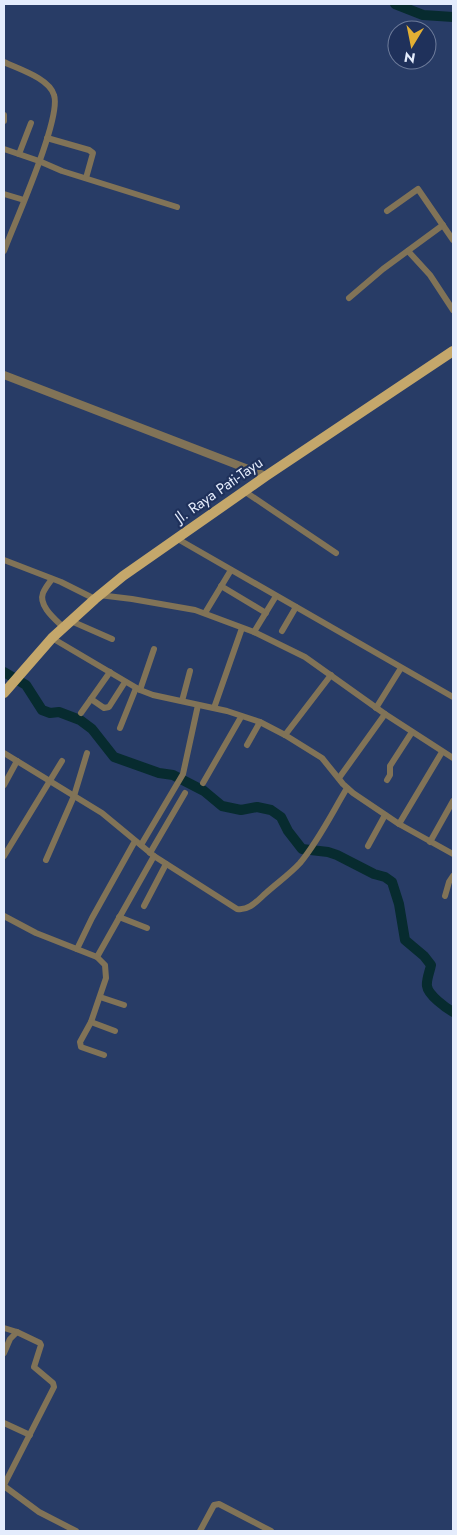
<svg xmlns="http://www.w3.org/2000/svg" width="457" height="1535" font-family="Jost,sans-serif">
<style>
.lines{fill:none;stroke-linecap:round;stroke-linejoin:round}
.river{stroke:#072b2f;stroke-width:10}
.minor{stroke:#817357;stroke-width:6}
.tertiary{stroke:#817357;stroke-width:8}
.primary{stroke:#c4a76b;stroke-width:10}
.labels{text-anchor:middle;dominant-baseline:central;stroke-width:4.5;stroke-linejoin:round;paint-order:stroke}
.street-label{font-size:15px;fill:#e4ecfc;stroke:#1f315b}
</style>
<rect width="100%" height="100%" fill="#283c66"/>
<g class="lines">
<!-- river -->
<g class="river">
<path d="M395,4L423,15L453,17"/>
<path d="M4,672L26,685L42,710L50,713L59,712L80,720L92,729L114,757L159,773L173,775L204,791L222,806L241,810L257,807L271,810L281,817L288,831L302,849L328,852L337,855L374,874L385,877L392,882L399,904L405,940L424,956L431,965C430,971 426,980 427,986C428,995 446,1008 453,1012"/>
</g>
<!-- minor -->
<g class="minor">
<path d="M4,62C18,69 49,78 54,95C62,118 14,224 4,251"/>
<path d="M4,115V121"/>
<path d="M47,138L89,150L93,153L86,178"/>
<path d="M4,149L39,161L62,171L177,207"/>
<path d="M19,154L31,123"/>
<path d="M4,194L24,200"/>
<path d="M387,211L418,189L453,240"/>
<path d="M408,251L430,275L453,310"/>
<path d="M349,298L383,269L443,225"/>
<path d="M244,491L336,553"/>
<path d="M176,538L453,697"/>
<path d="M4,560L61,582L95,599"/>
<path d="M52,579C49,583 45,588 43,593C38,606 56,620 64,628"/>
<path d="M221,586L266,613"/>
<path d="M99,595L132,599L195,610L254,632L305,657L385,714L453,758"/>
<path d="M205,613L231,570"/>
<path d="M71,621L112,639"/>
<path d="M282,631L296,607"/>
<path d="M254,632L276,596"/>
<path d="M52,638L140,690L153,695L227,711L260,722L285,735L322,758L343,784L353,793L399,824L453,854"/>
<path d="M140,690L154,649"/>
<path d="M91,699L104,708L109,707L125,682"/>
<path d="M182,701L190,671"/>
<path d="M214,708L242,628"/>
<path d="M376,708L401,668"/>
<path d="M81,713L110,672"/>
<path d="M120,728L136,688"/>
<path d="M285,735L331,675"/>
<path d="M247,745L260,722"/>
<path d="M4,753L102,813L154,856L237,909C249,911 257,901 266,893C277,883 290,874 300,863C319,840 332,813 347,788"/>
<path d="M339,778L385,714"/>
<path d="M387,780L390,775V766L412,732"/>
<path d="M203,783L241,717"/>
<path d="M4,785L17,761"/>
<path d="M399,824L442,752"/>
<path d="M430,842L453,801"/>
<path d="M141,845L183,774L198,705"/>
<path d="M368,846L385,815"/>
<path d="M150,853L185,793"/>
<path d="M4,856L62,761"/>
<path d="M46,860L74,796L87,753"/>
<path d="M445,896L449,882L453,876"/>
<path d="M144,906L166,864"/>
<path d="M4,916L36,933L97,957L105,965L106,978L91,1022L80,1042L81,1047L104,1055"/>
<path d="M119,917L147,928"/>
<path d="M77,949L92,918L135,841"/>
<path d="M97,957L154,856"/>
<path d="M100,997L124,1005"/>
<path d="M91,1022L115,1031"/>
<path d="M4,1328L17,1332L10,1339L4,1353"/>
<path d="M4,1423L30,1435"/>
<path d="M4,1485L54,1387L53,1383L34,1367L41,1345L40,1343L17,1332"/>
<path d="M4,1486L39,1512L76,1531"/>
<path d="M200,1531L214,1505L219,1504L271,1531"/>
</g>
<!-- tertiary -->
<path class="tertiary" d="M4,375L266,476"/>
<!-- primary -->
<path class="primary" d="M4,693L52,638L95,599L123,576L266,476L453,351"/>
</g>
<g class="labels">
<!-- street labels -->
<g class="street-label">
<text transform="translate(219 490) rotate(-35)">Jl. Raya Pati-Tayu</text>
</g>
</g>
<!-- border -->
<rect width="457" height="1535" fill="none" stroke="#e4ecfc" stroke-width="10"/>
<!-- north arrow -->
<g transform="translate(412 45) rotate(190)"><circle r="24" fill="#1f315b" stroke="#6e7c9b"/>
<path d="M0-4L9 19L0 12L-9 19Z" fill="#e2af34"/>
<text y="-8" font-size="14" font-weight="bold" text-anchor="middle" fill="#e4ecfc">N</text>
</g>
</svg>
